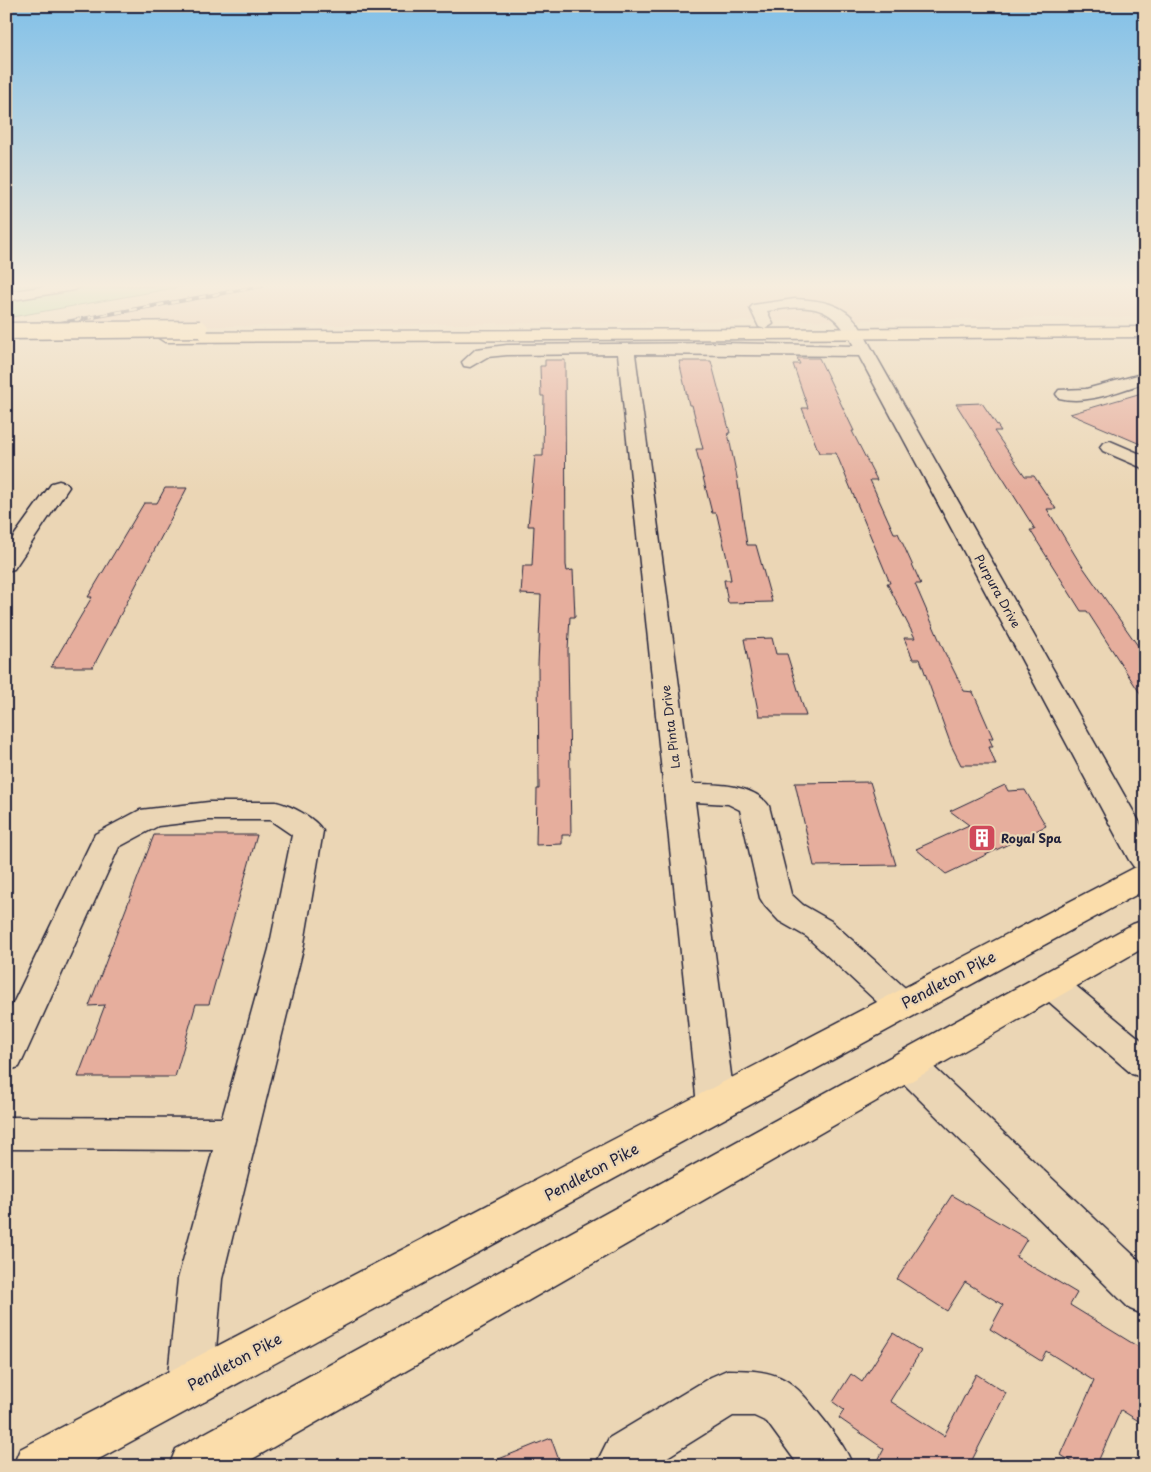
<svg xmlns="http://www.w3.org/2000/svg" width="1151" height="1472" font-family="'Playpen Sans',sans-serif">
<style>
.built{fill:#eacaae}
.green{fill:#aadc9e;stroke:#667f6c}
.building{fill:#e6ae9d;stroke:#22223b}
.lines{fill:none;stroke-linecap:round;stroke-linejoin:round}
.minor-casing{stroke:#22223b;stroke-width:3}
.major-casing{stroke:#22223b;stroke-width:3}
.minor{fill:#ebd6b5;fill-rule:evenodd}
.major{fill:#fbddab;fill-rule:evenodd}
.rail-casing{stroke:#22223b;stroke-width:4}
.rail{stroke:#ebd6b5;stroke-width:2.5;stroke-dasharray:7;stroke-linecap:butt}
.major-bridge-casing{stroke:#22223b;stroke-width:19;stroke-linecap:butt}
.major-bridge{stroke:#fbddab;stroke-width:16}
.labels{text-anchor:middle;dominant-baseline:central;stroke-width:4.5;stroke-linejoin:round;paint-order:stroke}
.street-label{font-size:12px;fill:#22223b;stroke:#ebd6b5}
.poi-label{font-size:12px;font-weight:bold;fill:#22223b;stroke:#ebd6b5;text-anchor:start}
.near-street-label{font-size:15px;fill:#22223b;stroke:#ebd6b5}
</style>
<rect width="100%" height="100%" fill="#ebd6b5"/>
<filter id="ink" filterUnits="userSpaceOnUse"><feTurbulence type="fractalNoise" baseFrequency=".02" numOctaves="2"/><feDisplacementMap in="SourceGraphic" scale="10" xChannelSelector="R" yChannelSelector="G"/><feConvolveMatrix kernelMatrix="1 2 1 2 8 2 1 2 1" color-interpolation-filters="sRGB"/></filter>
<g filter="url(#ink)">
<!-- built -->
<path class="built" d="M271,286H1145V317L41,328Z"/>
<!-- green -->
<path class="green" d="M6,286H186L6,318Z"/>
<!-- building -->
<g class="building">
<path d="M797,358H819L854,431H852L877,480H870L894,533H898L921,584H915L945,653L964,691L973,692L993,738H989L993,747H989L996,765H961L951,745L920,659H913L904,638H915L887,583H890L836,453H819L802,408H808L793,364H800Z"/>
<path d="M545,360H565L566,565L567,571L573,570L575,617H570L568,650L571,835H562V844L536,845L537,789H539L538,664L541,595L521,594L523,566H532L534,526H528L535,456H543L544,396H541L540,366H545Z"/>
<path d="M679,361H711L730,433H728L737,477L747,545H756L772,602L728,603L724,580H731L728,563L717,515L716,513H712L696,449H703L692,405H689Z"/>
<path d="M1145,392V446L1070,414Z"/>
<path d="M982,403L1001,431H994L1025,476H1034L1056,509H1047L1078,560L1145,656V701L1087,611H1081L1030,530H1035L1033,526L956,404Z"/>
<path d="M165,488H187L93,667H51L92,597H88L144,503H157Z"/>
<path d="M772,638L776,654H787L806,716H759L744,639Z"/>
<path d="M870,782L896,865L814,866L795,783Z"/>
<path d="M1005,785L1008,791L1025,790L1046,826L946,874L916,849L969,825L950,811Z"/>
<path d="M154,835H257L209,1004H196L175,1077H78L105,1005L89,1006Z"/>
<path d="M952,1195L1027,1239L1016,1257L1077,1293L1070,1305L1145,1351V1425L1121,1410L1096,1466H1078L1061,1455L1094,1381L1046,1351L1041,1361L990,1329L1003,1305L965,1282L947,1311L897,1279Z"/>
<path d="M893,1333L921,1351L890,1401L944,1436L976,1374L1006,1393L969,1466H875L884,1449L839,1418L844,1410L833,1402L851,1374L862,1382Z"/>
<path d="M551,1438L561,1466H484V1465Z"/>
</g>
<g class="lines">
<defs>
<g id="minor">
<path d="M49,286H81L74,290L6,301V292Z"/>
<path d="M795,299C819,300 843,303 858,324L1145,832V870L1134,867L1129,860L859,356L635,354L692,784C716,784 754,784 769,806L791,894L803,905L831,921L913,995L919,1004L913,1013L901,1017L889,1013L807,937L779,921L765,906L760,898L740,810L728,804L695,802L735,1105L729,1116L716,1120L703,1116L697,1105L618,354L507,355L487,357L470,367L464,366L462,362L476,349L507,345L720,343L854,346C832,304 811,304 767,311L773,324L765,329L759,327L750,308L753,305Z"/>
<path d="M1145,373V383C1118,391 1087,405 1059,398L1056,394L1059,390L1086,389Z"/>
<path d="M1110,441L1145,456V469L1103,451L1100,447L1103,443Z"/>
<path d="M59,481L66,483L69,487L14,569L6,571V547L52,483Z"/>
<path d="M209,802H276C292,806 314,817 323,831L303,949L222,1279L213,1385L206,1401L190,1408L174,1401L167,1385L178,1279L213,1150L6,1149V1117L222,1118L269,949L292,835L270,820H209L158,826L119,847L24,1057L19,1067L6,1071V1018L95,834L140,810Z"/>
<path d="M1052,972L1064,976L1145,1043V1078L1132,1074L1040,994L1035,985L1040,976Z"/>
<path d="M909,1051L922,1056L1145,1266V1315L1130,1309L896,1076L891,1066L896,1056Z"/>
<path d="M727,1370C782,1370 791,1378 824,1420C835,1435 846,1448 853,1466H799L767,1422L754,1416H733L653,1466H595L609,1438L711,1377Z"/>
</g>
<g id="major">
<path d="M1145,327V337L165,342L157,337L165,332Z"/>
<path d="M1145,865V890L86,1466H13L20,1449L1134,868Z"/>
<path d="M1145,920V947L240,1466H169L176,1449L1133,924Z"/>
</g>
</defs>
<!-- minor casing -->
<use href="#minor" class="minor-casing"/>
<!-- major casing -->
<use href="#major" class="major-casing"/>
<!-- minor -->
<use href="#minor" class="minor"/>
<!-- major -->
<use href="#major" class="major"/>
<defs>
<path id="rail" d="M6,333L262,286"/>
</defs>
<!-- rail casing -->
<use href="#rail" class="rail-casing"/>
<!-- rail -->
<use href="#rail" class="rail"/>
<defs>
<path id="major-bridge" d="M6,331L200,329"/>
</defs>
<!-- major-bridge casing -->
<use href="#major-bridge" class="major-bridge-casing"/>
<!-- major-bridge -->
<use href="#major-bridge" class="major-bridge"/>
</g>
</g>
<!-- sky -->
<linearGradient id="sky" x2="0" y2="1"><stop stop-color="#81c0e8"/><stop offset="0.58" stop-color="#f6edde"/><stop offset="1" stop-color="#f6edde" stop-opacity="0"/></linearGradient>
<rect width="1151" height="492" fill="url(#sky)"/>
<!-- icons -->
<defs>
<symbol id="building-square" viewBox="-11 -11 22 22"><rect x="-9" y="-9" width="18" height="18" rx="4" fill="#d1495b" stroke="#ebd6b5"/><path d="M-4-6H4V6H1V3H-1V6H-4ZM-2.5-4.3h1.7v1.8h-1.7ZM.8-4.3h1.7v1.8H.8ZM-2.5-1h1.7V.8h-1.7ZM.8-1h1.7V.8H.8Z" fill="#fff"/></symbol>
</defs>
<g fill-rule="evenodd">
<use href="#building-square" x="966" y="822" width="32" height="32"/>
</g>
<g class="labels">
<!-- street labels -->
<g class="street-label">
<text transform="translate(998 591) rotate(61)">Purpura Drive</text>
<text transform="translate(670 727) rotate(-97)">La Pinta Drive</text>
</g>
<!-- poi labels -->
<g class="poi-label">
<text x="1001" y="838">Royal Spa</text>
</g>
<!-- near-street labels -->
<g class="near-street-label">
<text transform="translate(948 979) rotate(-28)">Pendleton Pike</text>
<text transform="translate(591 1171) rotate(-28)">Pendleton Pike</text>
<text transform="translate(234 1361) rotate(-28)">Pendleton Pike</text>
</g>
</g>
<!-- margin -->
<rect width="1151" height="1472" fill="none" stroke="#ebd6b5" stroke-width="25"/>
<rect x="12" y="12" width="1126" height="1447" fill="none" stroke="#22223b" stroke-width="2" filter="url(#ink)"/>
</svg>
